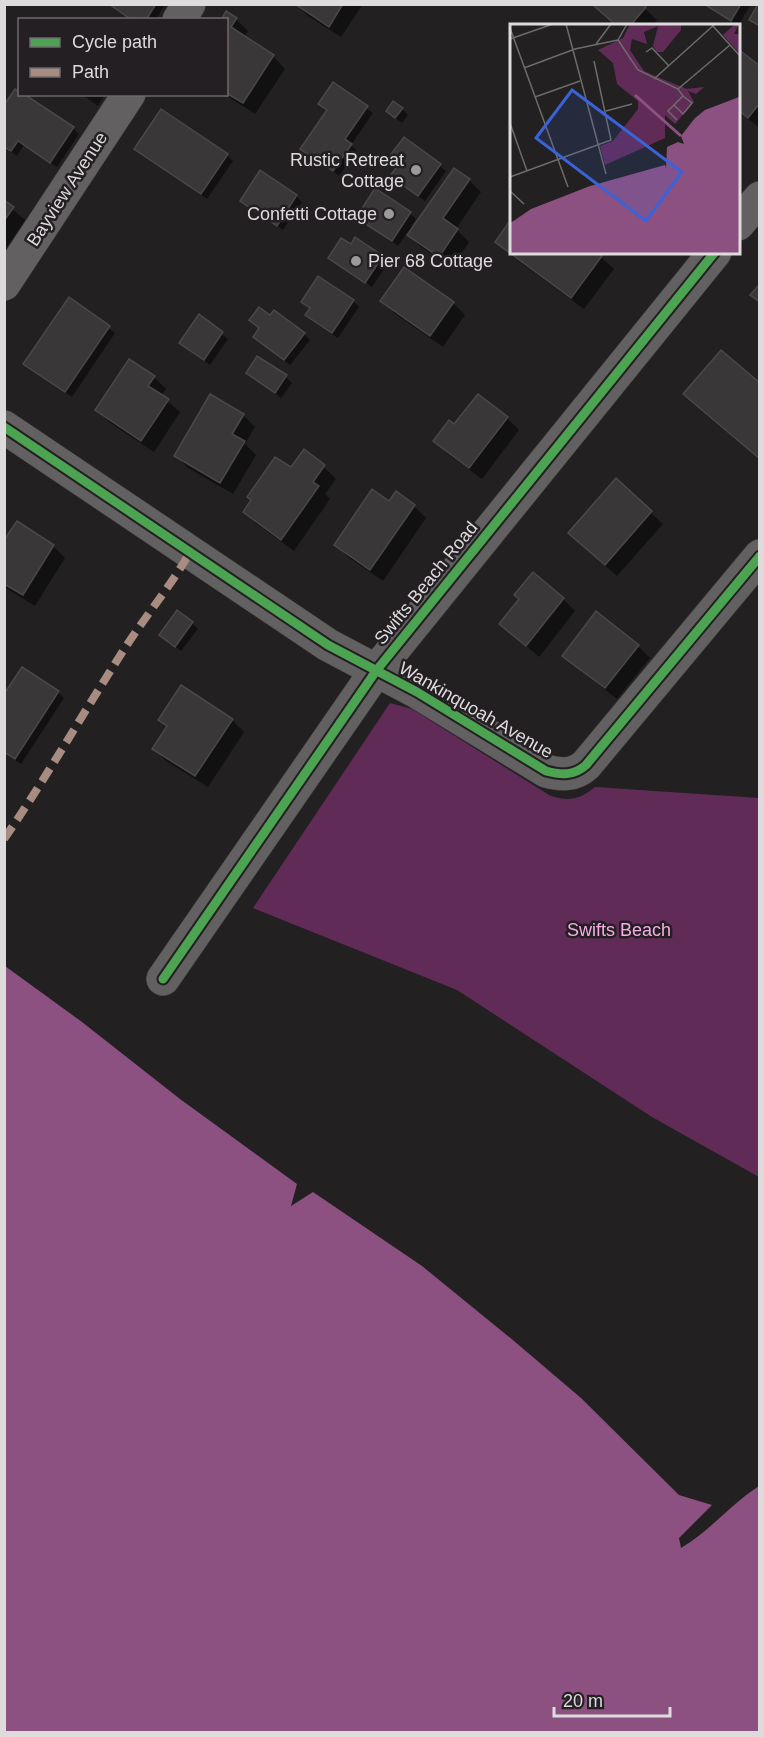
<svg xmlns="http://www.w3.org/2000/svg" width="764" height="1737" font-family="Helvetica,sans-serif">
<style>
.green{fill:#612b57}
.water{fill:#8c5081}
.shadow{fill:#0007}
.building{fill:#393738;stroke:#4a4849;stroke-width:1.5}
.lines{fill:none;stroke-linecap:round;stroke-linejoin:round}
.minor-casing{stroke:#3d3c3d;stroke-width:34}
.minor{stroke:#626061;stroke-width:33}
.quiet{stroke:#a88b81;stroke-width:8;stroke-dasharray:15 8;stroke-linecap:butt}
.cycleway-casing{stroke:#231f22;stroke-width:13}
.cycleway{stroke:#4ca352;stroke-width:9}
.poi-dot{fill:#9c9a9b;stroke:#231f22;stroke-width:2}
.labels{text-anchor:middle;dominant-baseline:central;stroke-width:5;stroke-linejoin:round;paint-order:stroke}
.poi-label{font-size:18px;fill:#dedbdd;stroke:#231f22;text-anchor:end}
.street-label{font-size:18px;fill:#dedbdd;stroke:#231f22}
.park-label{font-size:18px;fill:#f6ace6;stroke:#231f22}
.inset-river{fill:none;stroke:#8c5081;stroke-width:3}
.inset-road{fill:none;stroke:#6d6b6c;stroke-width:1.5}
.view{fill:#3a63d9;fill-opacity:0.15;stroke:#3a63d9;stroke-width:3}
.inset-edge{fill:none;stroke:#dedbdd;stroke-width:3}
</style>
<rect width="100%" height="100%" fill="#222021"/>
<!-- green -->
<path class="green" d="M390,703L412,709L549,795C567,802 580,800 595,787L759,798V1177L652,1117L457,990L253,908Z"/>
<!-- water -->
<path class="water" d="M5,966L82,1022L180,1099L297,1184L291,1206L313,1192L422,1266L514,1341L581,1398L679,1495L712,1505L679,1538L681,1548C710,1531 731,1504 759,1486V1732H5Z"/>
<!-- shadow -->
<g class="shadow">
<path d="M111,4H165L156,20H131Z"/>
<path d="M296,4H363L341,37L308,16Z"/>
<path d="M593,4H640L657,20L652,26H617Z"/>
<path d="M710,4H751L738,26L715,12L709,6Z"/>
<path d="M236,19L248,31L244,37L273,56L285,69L255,114L224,94H226V20Z"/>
<path d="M738,51L760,68V128L738,111Z"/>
<path d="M333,84L373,113L351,145L357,151L339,176L302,149L328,111L320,104Z"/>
<path d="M20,94L73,128L79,134L57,167L24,145L17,156L4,147Z"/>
<path d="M81,94H105L98,106Z"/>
<path d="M402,109L408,115L402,123L394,117Z"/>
<path d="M404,139L446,171L425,201L398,182L399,166L390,158Z"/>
<path d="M136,149L227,155L233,161L207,199Z"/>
<path d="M469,180L481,192L456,229L469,242L452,268L421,247L407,233L398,246L366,222L370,216L363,209L375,190L410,213L416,219L411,226L414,228Z"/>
<path d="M296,196L302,202L283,230L242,200Z"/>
<path d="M4,202L25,220L5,250H4Z"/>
<path d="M512,221V252H595L614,269L584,309L509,254L497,241Z"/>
<path d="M330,257H382L388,263L372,287Z"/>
<path d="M69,299L115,333L72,397L31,369Z"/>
<path d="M353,301L359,307L338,338L313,321L311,309L303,302Z"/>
<path d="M382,301L453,303L465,315L443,347L394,313Z"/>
<path d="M199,316L228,339L210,365L181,342Z"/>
<path d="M271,317L304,334L310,340L290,365L255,337Z"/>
<path d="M248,373L286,377L292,383L281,398Z"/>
<path d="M154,377L166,389L161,396L180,412L154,452L109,422L97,410Z"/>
<path d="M760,385V459L685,394Z"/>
<path d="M211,396L244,416H241L227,439L229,441L244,416L255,427L245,444L256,455L233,494L188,468L176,456Z"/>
<path d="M507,418L519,430L482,479L447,453L435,441Z"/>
<path d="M304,451L324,467L336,479L325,494L330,499L294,551L257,524L245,512L291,470Z"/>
<path d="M616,481L663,524L617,576L582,545Z"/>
<path d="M414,506L426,518L383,581L348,557L336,545Z"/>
<path d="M4,543L53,546L65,558L35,606L4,587Z"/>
<path d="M563,599L575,611L539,657L501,624Z"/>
<path d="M192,623L198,629L181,651L167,640Z"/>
<path d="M638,646L650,658L617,699L576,667L564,655Z"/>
<path d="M58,692L64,698L21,764L4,753V697Z"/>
<path d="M160,720H232L244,732L208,787L166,761L154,748L168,728Z"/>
</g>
<!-- building -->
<g class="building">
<path d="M109,4H156L146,20H132Z"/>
<path d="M295,4H343L329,27Z"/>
<path d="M592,4H643L646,7L630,26H617Z"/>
<path d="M708,4H741L731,21L707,6Z"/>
<path d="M758,4H760V26L749,20Z"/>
<path d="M226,11L237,18L231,27L274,55L243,103L226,93V20H221Z"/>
<path d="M738,49L760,66V103L748,118L738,110Z"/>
<path d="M333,82L368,106L345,139L352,144L333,171L300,149L327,110L318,104Z"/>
<path d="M15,89L20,92V94H24L74,127L50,163L18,141L11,151L4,147V105Z"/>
<path d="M393,101L403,108L395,118L386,111Z"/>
<path d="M161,109L228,154L201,194L134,149Z"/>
<path d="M404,137L441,164L418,196L390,176L398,165L388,158Z"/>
<path d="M454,168L470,179L443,218L458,229L439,257L407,235Z"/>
<path d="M260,170L297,195L277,226L240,201Z"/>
<path d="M375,188L411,212L392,241L364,223L369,215L361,210Z"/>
<path d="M4,200L14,207L4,221Z"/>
<path d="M512,218V252H597L602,256L571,298L495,242Z"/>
<path d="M355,237L383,256L365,283L328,258L341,238L351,244Z"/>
<path d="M404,267L454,302L430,336L380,301Z"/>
<path d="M318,276L354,300L332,333L305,315L310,308L301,302Z"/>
<path d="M760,284V302L750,295Z"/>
<path d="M69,297L110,326L65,392L23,364Z"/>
<path d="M259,307L270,315L274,310L305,333L284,360L253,337L259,328L249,320Z"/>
<path d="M199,314L223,332L204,360L179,343Z"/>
<path d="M721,350L760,383V459L683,394Z"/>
<path d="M257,356L287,375L275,393L246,373Z"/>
<path d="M129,359L155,376L148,386L169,399L141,441L95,410Z"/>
<path d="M210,394L244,414L232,434L245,441L220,483L174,456Z"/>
<path d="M478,394L508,417L469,468L433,441L449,420L454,424Z"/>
<path d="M304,449L325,465L313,482L319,486L281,540L243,512L251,500L247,497L275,457L291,467Z"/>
<path d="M616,478L652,511L605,565L568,533Z"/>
<path d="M372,489L389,501L396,491L415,505L370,570L334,545Z"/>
<path d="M17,521L54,545L23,595L4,584V540Z"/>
<path d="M533,572L564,598L526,646L499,624L519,599L514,595Z"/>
<path d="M177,610L193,622L175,647L159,635Z"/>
<path d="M596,611L639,645L605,688L562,656Z"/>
<path d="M22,667L59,691L15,759L4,752V694Z"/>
<path d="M181,685L233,719L195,776L152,749L167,726L158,720Z"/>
</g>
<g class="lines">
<defs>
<g id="minor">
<path d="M179,20L189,4"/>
<path d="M738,224L760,198"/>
<path d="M4,284L129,94"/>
<path d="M4,427L328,645L417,692L546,771C561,775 574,776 586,765L760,556"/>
<path d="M163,979L376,671L715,252"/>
</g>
</defs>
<!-- minor casing -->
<use href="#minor" class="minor-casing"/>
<!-- minor -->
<use href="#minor" class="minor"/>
<!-- quiet -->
<path class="quiet" d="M4,839C47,777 84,711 125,648C146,615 171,586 190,552"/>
<defs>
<g id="cycleway">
<path d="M4,427L328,645L417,692L546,771C561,775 574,776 586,765L760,556"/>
<path d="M163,979L376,671L715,252"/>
</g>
</defs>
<!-- cycleway casing -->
<use href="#cycleway" class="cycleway-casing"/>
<!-- cycleway -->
<use href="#cycleway" class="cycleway"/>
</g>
<!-- markers -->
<g class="poi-dot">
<circle cx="416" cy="170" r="6"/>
<circle cx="389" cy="214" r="6"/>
<circle cx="356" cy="261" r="6"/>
</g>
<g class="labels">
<!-- poi labels -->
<g class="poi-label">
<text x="404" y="160">Rustic Retreat<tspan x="404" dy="21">Cottage</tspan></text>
<text x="377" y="214">Confetti Cottage</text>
<text x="368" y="261" text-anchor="start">Pier 68 Cottage</text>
</g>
<!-- street labels -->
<g class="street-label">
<text transform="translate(67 189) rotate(-57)">Bayview Avenue</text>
<text transform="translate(426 583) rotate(-51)">Swifts Beach Road</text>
<text transform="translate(476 710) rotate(30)">Wankinquoah Avenue</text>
</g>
<!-- park labels -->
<g class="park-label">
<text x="619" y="930">Swifts Beach</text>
</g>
</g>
<!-- overview -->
<g transform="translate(510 24)">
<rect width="230" height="230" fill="#222021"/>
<path d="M120,0H171V6L153,28H147L143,22L148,2L134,8L137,20L122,15L120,26L134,47L145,52L177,65L194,63L186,70L178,67L184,78L165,100L155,91V114L95,141L90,122L103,117L128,85V77L107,60L103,39L88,26L113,14ZM225,0H229L224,10H229V29L213,11Z" fill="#612b57"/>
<path d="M229,73V229H0V199L5,196L21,185L80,162L155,141L156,144L157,123L168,118L174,120L171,112L185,94L195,86Z" fill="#8c5081"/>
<path class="inset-river" d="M125,71L171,112"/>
<path class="inset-road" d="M56,0L96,150M202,1L230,32M0,4L58,163M0,15L43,0M108,16L128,46L168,65L173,72L158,87L167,96M108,16L117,0M86,20L101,0M136,28L142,24L159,42M14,44L65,25L108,16M144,55L205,0M168,65L220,21M25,73L70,57M164,81L173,90L182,79L173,72M96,87L122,80M0,99L17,147M0,153L101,116L84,37M0,167L14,180"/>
<path class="view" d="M62,66L172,148L136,197L26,114Z"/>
<rect width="230" height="230" class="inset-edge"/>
</g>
<!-- border -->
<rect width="764" height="1737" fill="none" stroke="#dedbdd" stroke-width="12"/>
<!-- legend -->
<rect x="18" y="18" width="210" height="78" fill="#231f22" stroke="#6e6a6d" stroke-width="1.5"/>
<rect x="30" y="38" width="30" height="9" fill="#4ca352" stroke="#6e6a6d" stroke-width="1.5"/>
<text x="72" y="48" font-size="18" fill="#dedbdd">Cycle path</text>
<rect x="30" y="68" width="30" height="9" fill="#a88b81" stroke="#6e6a6d" stroke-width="1.5"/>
<text x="72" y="78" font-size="18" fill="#dedbdd">Path</text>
<!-- scale -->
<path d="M554 1707v9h116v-9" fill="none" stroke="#dedbdd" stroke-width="3"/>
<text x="563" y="1707" font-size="18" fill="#dedbdd" stroke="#231f22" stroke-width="4.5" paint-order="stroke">20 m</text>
</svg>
